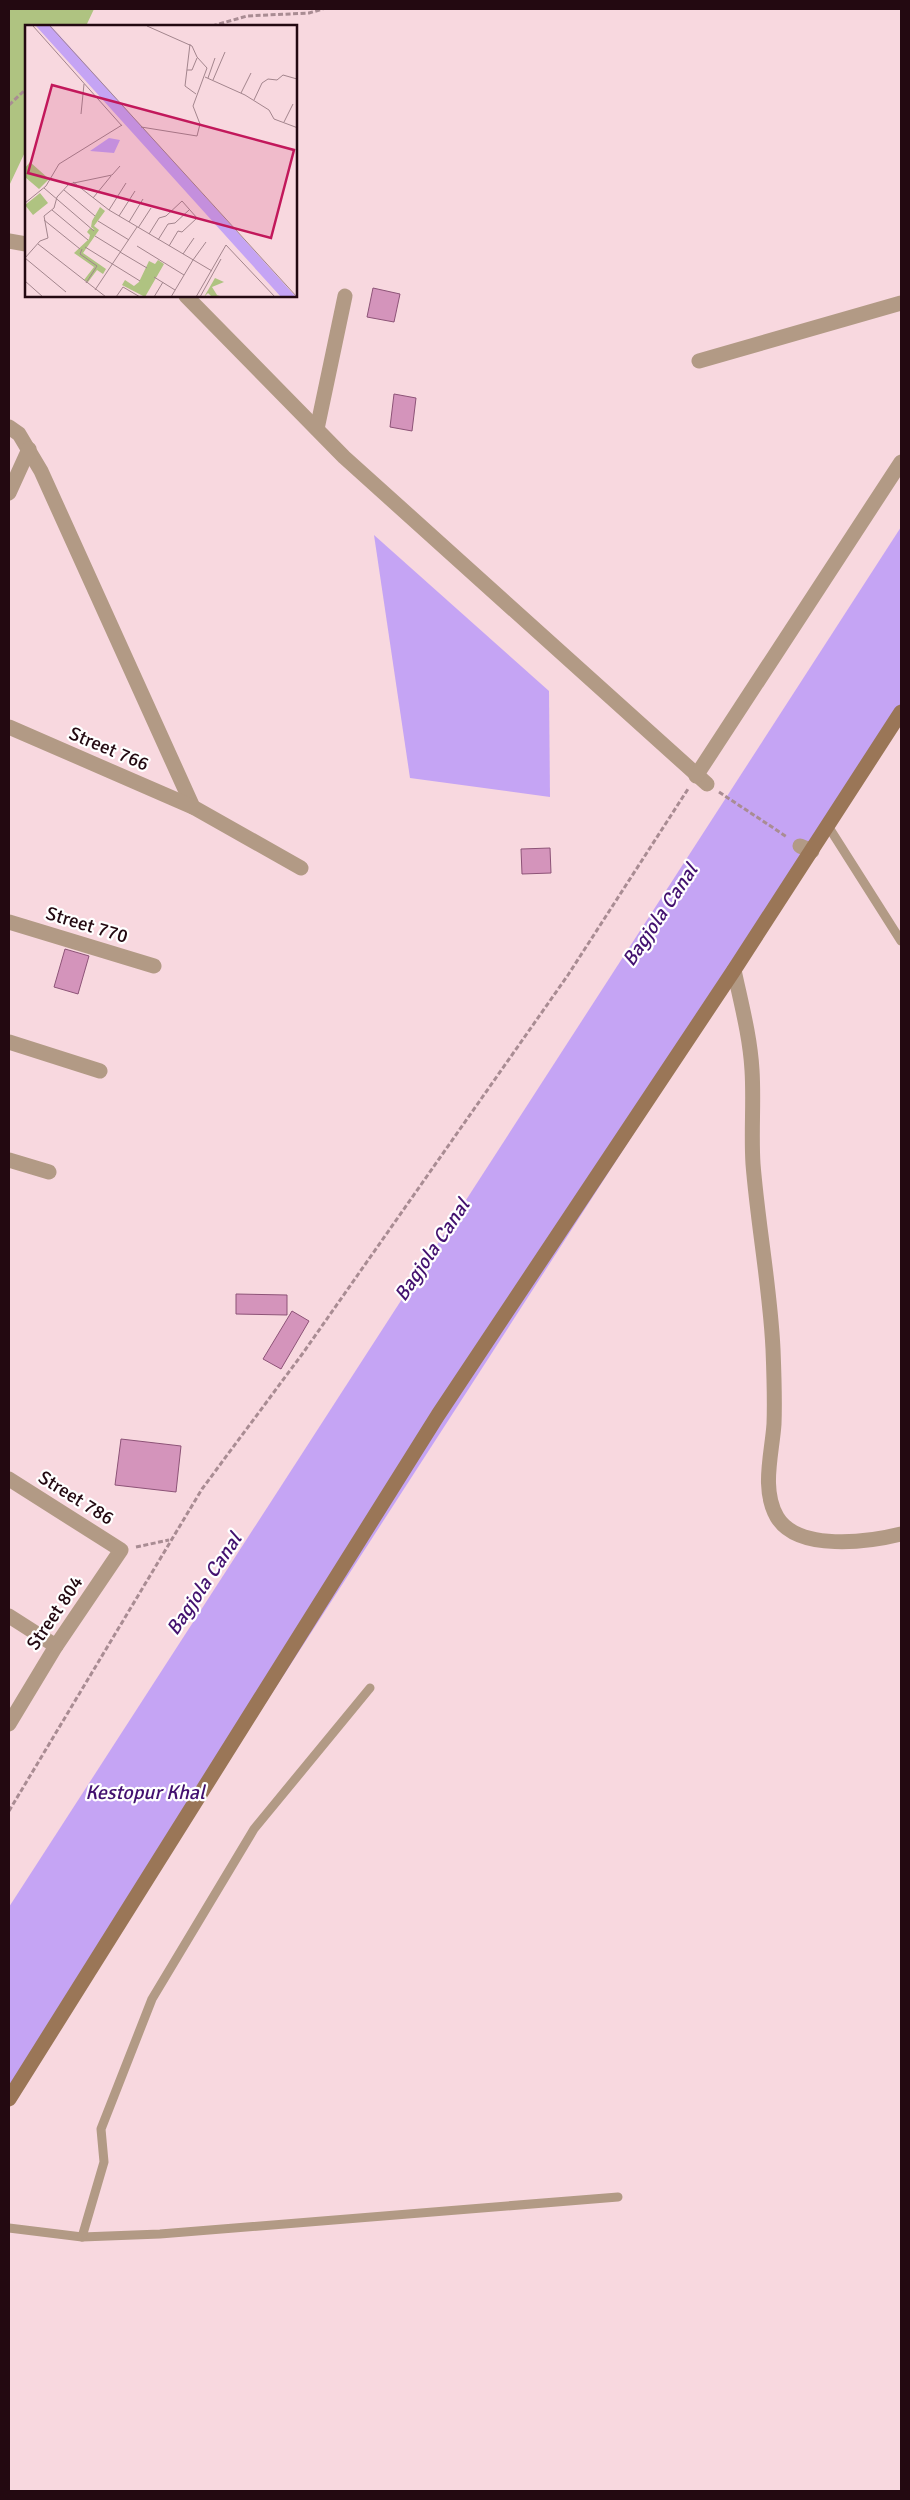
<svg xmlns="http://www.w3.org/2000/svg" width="910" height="2500" font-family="Signika,sans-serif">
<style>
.green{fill:#afc381}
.water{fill:#c5a4f4}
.building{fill:#d494bb;stroke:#8d5377}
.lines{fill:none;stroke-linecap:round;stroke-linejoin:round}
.path{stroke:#a98c93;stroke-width:3;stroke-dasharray:5 2.5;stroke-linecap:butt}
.lane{stroke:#b29a85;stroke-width:9}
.street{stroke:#b29a85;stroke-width:15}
.secondary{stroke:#9a7657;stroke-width:15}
.labels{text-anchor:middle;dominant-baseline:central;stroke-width:4.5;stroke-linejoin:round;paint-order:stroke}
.street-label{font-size:19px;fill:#230911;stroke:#fff}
.water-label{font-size:20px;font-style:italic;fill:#43116f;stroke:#fff}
.inset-road{fill:none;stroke:#a3858d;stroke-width:1}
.view{fill:#c2185b;fill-opacity:0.15;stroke:#c2185b;stroke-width:2.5}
.inset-edge{fill:none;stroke:#230911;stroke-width:2.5}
</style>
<rect width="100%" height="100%" fill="#f8d8df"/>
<!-- green -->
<path class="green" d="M9,9H94L86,26H26V150L9,186Z"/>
<!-- water -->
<g class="water">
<path d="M901,527V720L9,2100V1907Z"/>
<path d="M374,535L549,691L550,797L410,778Z"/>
</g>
<!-- building -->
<g class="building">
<path d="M373,288L400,294L394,322L367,317Z"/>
<path d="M394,394L416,398L412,431L390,427Z"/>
<path d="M550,848L551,873L522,874L521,849Z"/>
<path d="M65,949L89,956L78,994L54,987Z"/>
<path d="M236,1294L287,1295V1315L236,1314Z"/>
<path d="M292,1311L309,1321L281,1369L263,1359Z"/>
<path d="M121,1439L181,1446L176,1492L115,1485Z"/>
</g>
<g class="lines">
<!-- path -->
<g class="path">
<path d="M212,26L247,16L309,13L323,9"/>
<path d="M9,105L26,89"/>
<path d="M719,792L787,837"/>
<path d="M136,1547L169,1540"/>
<path d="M9,1811L202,1489L303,1353L568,975L688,789"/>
</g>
<!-- lane -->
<g class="lane">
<path d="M828,826L901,941"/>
<path d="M9,2228L82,2237L160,2234L618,2197"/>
<path d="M82,2237L104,2162L101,2129L152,1999L254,1829L370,1688"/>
</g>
<!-- street -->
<g class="street">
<path d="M9,241L26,244"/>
<path d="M186,296L344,457L707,784"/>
<path d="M699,361L901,303"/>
<path d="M9,427L19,434L41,471L193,807L301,868"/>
<path d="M317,429L345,296"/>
<path d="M9,493L29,449"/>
<path d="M9,727L193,807"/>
<path d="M696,776L901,462"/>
<path d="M800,846L812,851"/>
<path d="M9,922L154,966"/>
<path d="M734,970C741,1003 750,1036 752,1070C754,1101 751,1133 753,1164C758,1226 770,1287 773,1349C774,1374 775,1399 774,1424C772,1454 761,1489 777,1517C798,1552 869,1542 901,1534"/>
<path d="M9,1042L100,1071"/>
<path d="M9,1160L49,1172"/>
<path d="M9,1479L121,1550L56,1646L9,1724"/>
<path d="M9,1616L56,1646"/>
</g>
<!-- secondary -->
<path class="secondary" d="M9,2099L438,1415L734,970L901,712"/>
</g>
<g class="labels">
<!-- street labels -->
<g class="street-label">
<text transform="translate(109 749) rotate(23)">Street 766</text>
<text transform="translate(87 925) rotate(17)">Street 770</text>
<text transform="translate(76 1498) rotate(32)">Street 786</text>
<text transform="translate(55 1613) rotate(-56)">Street 804</text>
</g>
<!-- water labels -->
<g class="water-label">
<text transform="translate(660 915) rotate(-56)">Bagjola Canal</text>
<text transform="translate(432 1250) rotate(-56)">Bagjola Canal</text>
<text transform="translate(204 1584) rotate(-56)">Bagjola Canal</text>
<text x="145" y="1792">Kestopur Khal</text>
</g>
</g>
<!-- overview -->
<g transform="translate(25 25)">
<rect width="272" height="272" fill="#f8d8df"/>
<path d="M5,137L24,154L14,164L0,152V143ZM15,168L23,178L8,190L0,180ZM75,182L80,186L69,201L74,205L58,228L81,244L78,249L72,245L63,257L59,255L69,242L49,228L64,214L65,210L62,207L65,203L70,205L66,202L67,196ZM133,235L139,239L120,272L97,260L100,255L109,261L114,257L124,236L130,239ZM190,253L199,257L187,262L192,270H195L187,272L183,268L179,272Z" fill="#afc381"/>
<path d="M11,1H26L271,272H256ZM84,113L95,115L89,128L65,126Z" fill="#c5a4f4"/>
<path class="inset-road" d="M8,1L97,101M25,1L272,272M165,19L160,61L171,69M162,45H167L172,33M180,52L220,70L244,85L249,94L273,103M183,53L190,33M188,55L200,27M216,68L226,48M229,75L237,58L243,54L252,55L258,50L272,54M56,89L59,59M259,97L268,79M116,102L172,111L175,99L168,81L182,43L172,32L167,21L122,1M48,157L84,185L187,246M19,163L69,206M39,165L70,191M68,173L86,151M0,178L21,161L34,139L97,100M27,185L63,215M84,185L101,158M94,191L110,166M19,195L55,224M73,196L104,215M104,197L118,174M113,203L126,183M124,209L134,193L141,191L157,176L172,193L157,207L153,206M70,211L96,227M133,215L143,199L150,198L164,185M13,219L81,272M112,221L159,250M144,221L153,206M60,222L115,256M57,224L55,229L72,241L61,258M95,227L122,243M158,229L169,213M168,235L181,217M129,252L150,265M0,256L18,272M70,265L112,202M41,267L0,233L15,216L23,213L19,191L29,183L32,172L44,159L87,150L95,141M91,272L98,262L115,272M129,272L138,257M146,272L168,235M171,272L201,220L250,272M175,272L196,234"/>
<path class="view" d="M27,60L269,125L246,213L3,148Z"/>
<rect width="272" height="272" class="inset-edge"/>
</g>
<!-- border -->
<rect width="910" height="2500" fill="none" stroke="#230911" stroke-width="20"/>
</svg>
